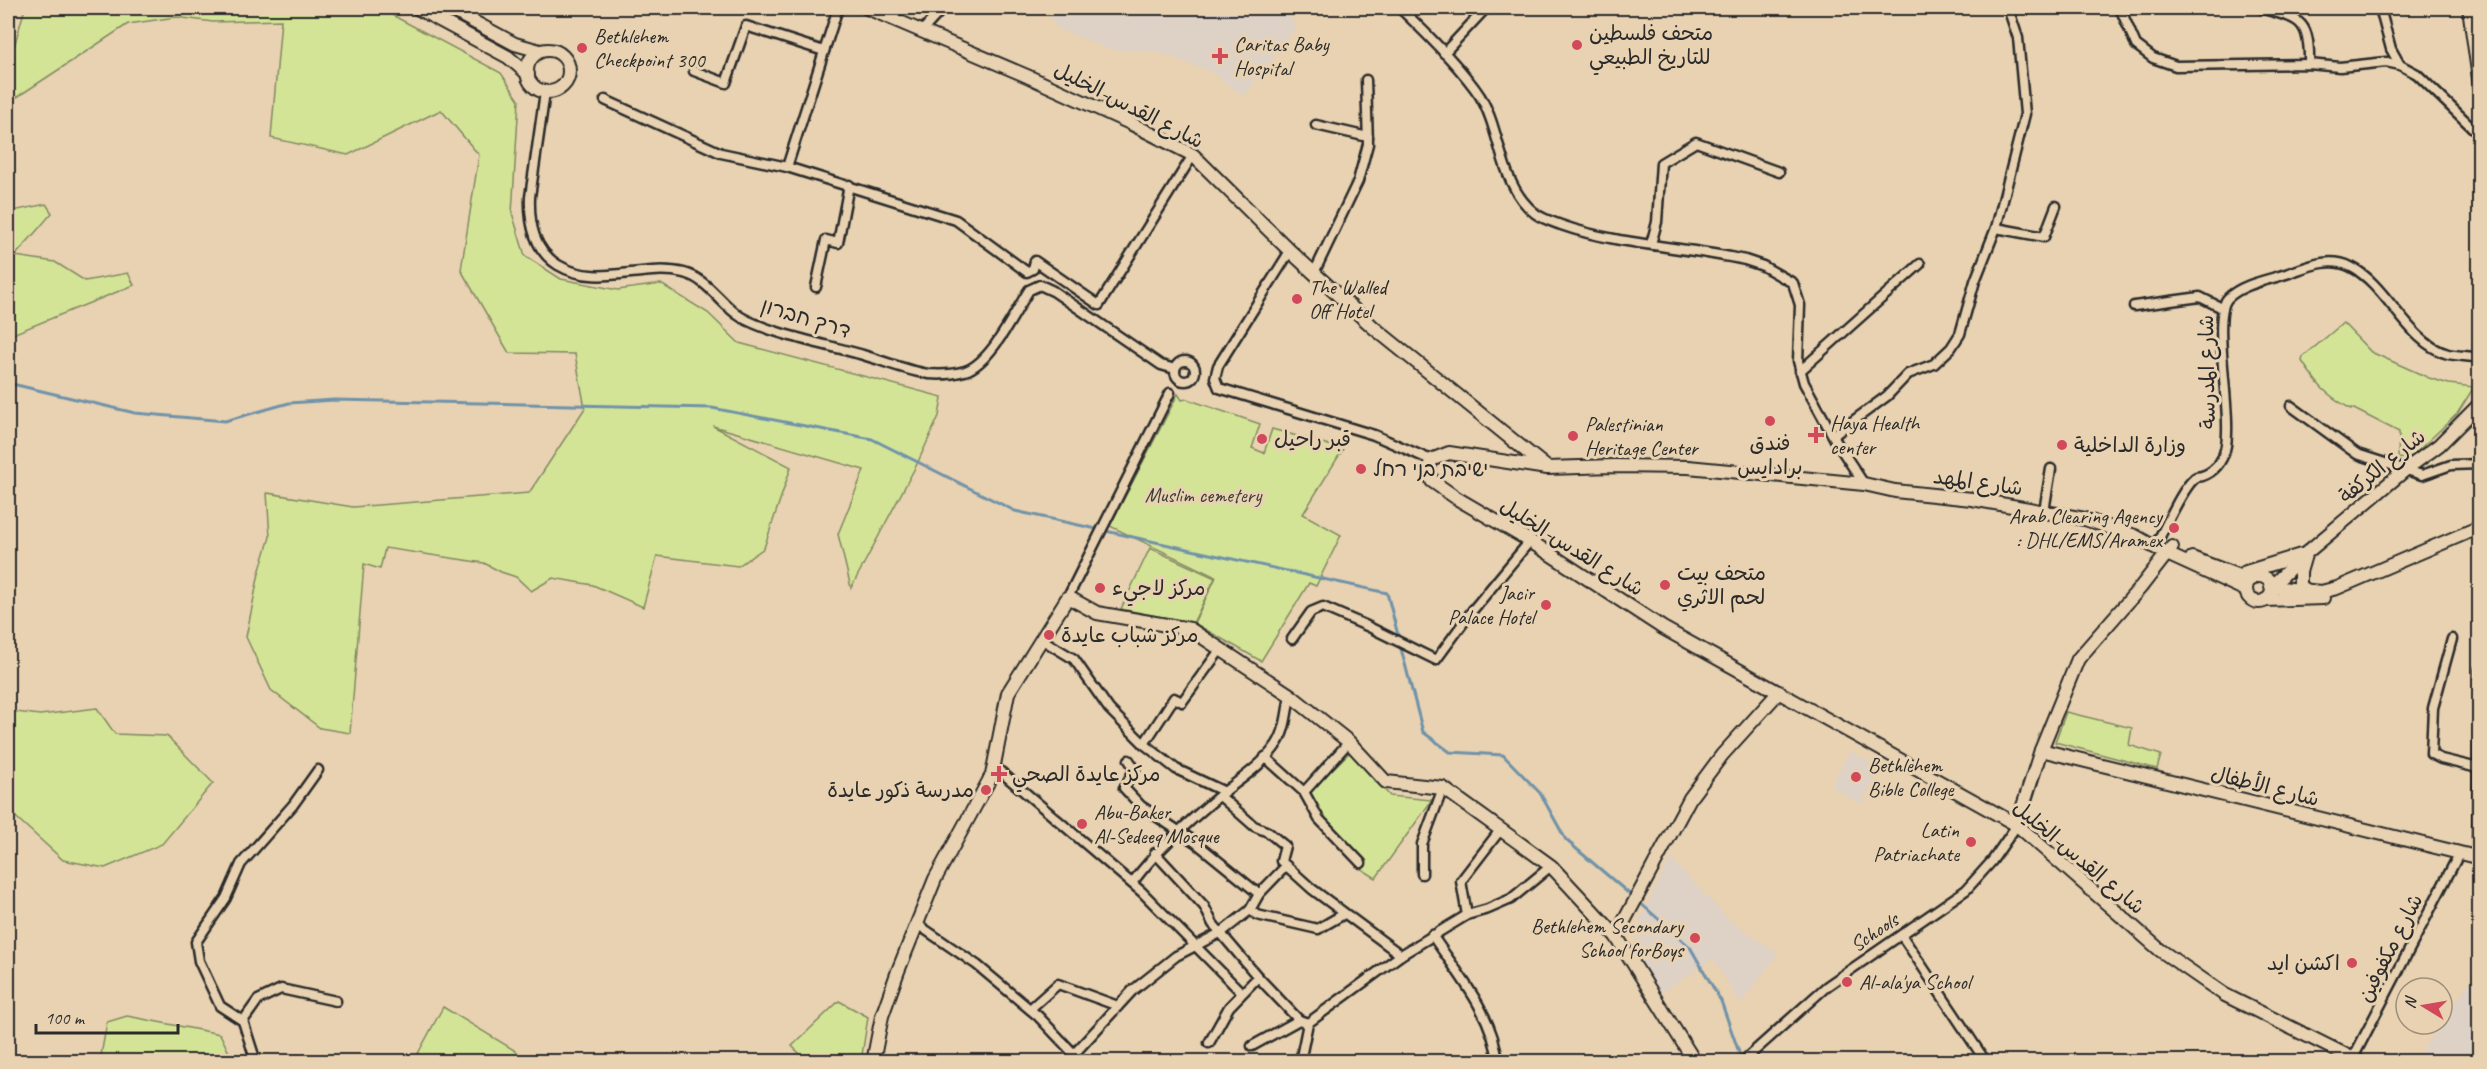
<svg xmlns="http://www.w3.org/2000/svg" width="2487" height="1069" font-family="Caveat,'Playpen Sans Arabic','Playpen Sans Hebrew',sans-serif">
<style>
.built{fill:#ded1c6}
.green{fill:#d4e497;stroke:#808861;stroke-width:1.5}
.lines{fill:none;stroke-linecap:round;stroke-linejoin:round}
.stream{stroke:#7092a9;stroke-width:3}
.street-casing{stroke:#2b2b2b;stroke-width:13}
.secondary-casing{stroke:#2b2b2b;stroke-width:16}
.street{stroke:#e8d2b1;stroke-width:8}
.secondary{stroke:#e8d2b1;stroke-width:12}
.poi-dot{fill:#d1495b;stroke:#e8d2b1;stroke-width:2}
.labels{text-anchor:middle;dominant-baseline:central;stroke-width:6;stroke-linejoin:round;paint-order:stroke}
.poi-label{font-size:21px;fill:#2b2b2b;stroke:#e8d2b1;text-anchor:start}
.street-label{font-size:21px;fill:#2b2b2b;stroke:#e8d2b1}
.park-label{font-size:21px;fill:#3c3e36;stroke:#e8d2b1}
</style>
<rect width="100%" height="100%" fill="#e8d2b1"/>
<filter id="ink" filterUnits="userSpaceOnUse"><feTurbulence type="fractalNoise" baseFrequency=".0167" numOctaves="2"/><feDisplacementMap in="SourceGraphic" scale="12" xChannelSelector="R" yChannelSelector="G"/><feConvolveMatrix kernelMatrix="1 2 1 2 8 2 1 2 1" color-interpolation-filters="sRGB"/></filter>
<g filter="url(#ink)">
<!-- built -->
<g class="built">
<path d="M1045,8H1286L1296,28L1244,96L1210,71L1157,52L1111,50L1058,29Z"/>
<path d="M1850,751L1881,768L1861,804L1831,786Z"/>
<path d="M1670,858L1729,920L1778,954L1740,1004L1713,959L1657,995L1634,952L1638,924Z"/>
<path d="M2470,981L2479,988V1061H2415Z"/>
</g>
<!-- green -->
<g class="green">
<path d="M25,8H379L501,73L519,100L512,213L525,256L561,279L618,290L661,284L708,313L739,343L942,397L939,416L917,464L851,588L838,534L864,470L713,426L791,467L764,548L738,566L657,556L643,607L593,585L553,578L531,591L516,577L501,572L484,563L385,548L380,569L364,564L350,733L320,728L271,690L246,637L259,573L270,537L267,493L353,507L529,493L585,408L575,354L509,353L461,270L479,155L441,110L348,155L271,138L281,20L213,22L176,17L128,24L8,103V68Z"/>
<path d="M46,204L52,213L15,256L55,262L85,281L128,273L134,285L8,336V212Z"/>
<path d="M2343,323L2371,352L2429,378L2449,384L2474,387L2457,414L2409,459L2398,458L2399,432L2352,408L2351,409C2325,394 2318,386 2302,361L2303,357Z"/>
<path d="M1178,394L1182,400L1187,399L1260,424L1252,448L1264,453L1272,429L1343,449L1303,514L1341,535L1316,586L1309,583L1261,661L1194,623L1216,577L1110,526Z"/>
<path d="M1150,548L1215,578L1193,623L1121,609Z"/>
<path d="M97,708L115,734L167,736L213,783L162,844L105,868L63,860L8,810V711L40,715Z"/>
<path d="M2066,712L2132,728L2129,745L2161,755L2157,769L2055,742Z"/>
<path d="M1350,752L1390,796L1432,800L1376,878L1363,870V862L1320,817L1309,792Z"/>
<path d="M839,1001L868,1017L862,1055L859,1061H807L792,1046Z"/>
<path d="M443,1007L532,1061H414Z"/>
<path d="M127,1016L220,1034L233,1061H100L107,1022Z"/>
</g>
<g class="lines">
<!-- stream -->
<g class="stream">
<path d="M8,383L135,413L225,421L289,403L334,400L712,408L872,439L1015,511L1387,593L1399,639"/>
<path d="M1400,645L1423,732L1450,752L1503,755L1540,793L1566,840L1633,897"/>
<path d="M1638,901L1690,947L1721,1001L1742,1061"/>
</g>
<defs>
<g id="street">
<path d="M1400,8C1425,32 1461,67 1480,96C1502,132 1499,186 1536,214C1543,219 1553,222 1561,225C1620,246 1684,246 1745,260L1763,266L1793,283L1800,305L1798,361L1804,383L1837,443L1864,484"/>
<path d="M2120,8L2136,45L2153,58L2176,66L2309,64L2340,67L2386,62L2400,65L2417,74L2480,135"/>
<path d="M2260,8C2299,19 2310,18 2309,64"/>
<path d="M2380,8L2391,49L2400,65"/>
<path d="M922,31L943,8"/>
<path d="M1444,53L1486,8"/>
<path d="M694,71L726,83L746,26L824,51"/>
<path d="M545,92L530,197C529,224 534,250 558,265C598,289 642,263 684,273C708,279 721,305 741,317C770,334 829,345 863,355C884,361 907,371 929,374C941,375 954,374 965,371C991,363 1015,312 1029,290L1040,285L1053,291L1161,365L1175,369"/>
<path d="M605,100L721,153L787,167L956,220L1027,272L1033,269L1035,261L1099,305L1193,155"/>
<path d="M1316,125L1368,137"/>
<path d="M787,167L838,8"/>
<path d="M1996,228L2044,237L2056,206"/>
<path d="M1651,244L1657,222L1661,163L1696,142L1779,172"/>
<path d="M1290,251L1218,366L1215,378L1219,388L1374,435L1431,460"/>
<path d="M1314,273L1358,181L1368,144L1366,80"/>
<path d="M816,287L826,240L838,243L849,185"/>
<path d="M2134,306L2200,297L2222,308"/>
<circle cx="1185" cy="371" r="10"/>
<path d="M1800,371L1920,264"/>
<path d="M2291,406L2357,454L2422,475L2451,465L2480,464"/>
<path d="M1834,435L1887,396L1908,374L1934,364L1951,348L1960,334L1975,281L1996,228L2025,114L2018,38L2008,8"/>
<path d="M2044,511L2051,469"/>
<path d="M2155,546C2165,529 2181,490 2194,479C2196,476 2199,477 2202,476C2214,472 2222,462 2225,450C2234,417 2210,316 2228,298C2242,284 2268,280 2286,274C2307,267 2329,256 2351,267C2387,284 2408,344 2448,354C2458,356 2469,356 2480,358"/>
<path d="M1068,597L1170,393"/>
<path d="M1041,639L1074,659L1109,709L1144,744L1176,769L1225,792"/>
<path d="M1292,639L1311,612L1323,607L1367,626L1436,660L1472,611L1530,541"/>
<path d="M2452,639L2433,708L2431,754L2441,759L2478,768"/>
<path d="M1144,744L1174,698L1182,702L1220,650"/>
<path d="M1265,757L1304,792L1319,819L1361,863"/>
<path d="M1129,760L1135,769L1124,788L1141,806L1195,842L1259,894"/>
<path d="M994,766L1142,892L1241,992"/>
<path d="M1304,792L1349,742"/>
<path d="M1220,796L1254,826L1268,832L1285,846L1281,861L1312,889L1401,955"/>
<path d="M1155,853L1204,906L1213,924L1258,977L1229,1007L1209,1043"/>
<path d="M2477,858L2480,669"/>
<path d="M1422,874V844L1443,788"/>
<path d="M1132,883C1157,850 1187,823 1219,796C1239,780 1263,765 1277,744C1286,730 1287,711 1290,695"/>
<path d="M1250,910L1257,915L1318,929L1344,914"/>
<path d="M1467,915L1461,881L1501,829"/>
<path d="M917,924L977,965L1038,1016L1074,1054"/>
<path d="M1432,935C1458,974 1493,1014 1498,1062"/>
<path d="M1902,936L1986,1062"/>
<path d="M1258,977L1299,1020L1308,1023"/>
<path d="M1030,1009L1058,984L1118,1006"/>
<path d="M243,1021L220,1006L199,961L196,942L226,898L241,864L293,805L318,770"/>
<path d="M1252,1046L1299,1020"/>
<path d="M2353,1058L2459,854"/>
<path d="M256,1062L243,1021L258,1000L281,989L336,1001"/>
<path d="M1071,1062L1074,1054L1132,991L1176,956L1222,932L1250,910L1259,894L1286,866"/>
<path d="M1300,1062L1308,1023L1401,955L1467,915L1488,909L1511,899L1551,866"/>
<path d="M1742,1062L1827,986L1966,890L1992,861L2017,825"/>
</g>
<g id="secondary">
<path d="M417,8L508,57L528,74"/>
<path d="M448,8L515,44L540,51"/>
<path d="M867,8L1027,76L1130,123L1193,155L1290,251L1373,327L1546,467"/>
<path d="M2469,8L2480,86"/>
<circle cx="548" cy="71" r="21"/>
<path d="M2480,404L2439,445L2405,470L2305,554L2271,587L2321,592L2337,588L2480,527"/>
<path d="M2305,555L2300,572V586L2306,590"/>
<path d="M2192,558L2239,576L2252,579"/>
<path d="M2246,572L2301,555"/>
<circle cx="2259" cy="589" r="13"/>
<path d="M2246,590L2167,554L2135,536L2085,519L1972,499L1895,491L1864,484L1688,467L1614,466L1547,468L1449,453L1431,460L1429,470L1432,481L1458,499L1530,541L1663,628L2017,825L2160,950L2225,995L2360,1062"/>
<path d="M2265,600L2323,598"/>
<path d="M2041,750L2480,858"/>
<path d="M2017,825L2041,750L2078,659L2140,588L2172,547"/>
<path d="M1616,936L1690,798L1722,755L1779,692"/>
<path d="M873,1062L882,1016L898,971L935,879L992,775L1008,693L1068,597L1097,613L1190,629L1290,695L1349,742L1386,782L1443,788L1551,866L1616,936L1695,1062"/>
</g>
</defs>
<!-- street casing -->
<use href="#street" class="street-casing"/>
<!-- secondary casing -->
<use href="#secondary" class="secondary-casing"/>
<!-- street -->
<use href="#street" class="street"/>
<!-- secondary -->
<use href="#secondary" class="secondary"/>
</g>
</g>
<!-- markers -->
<g class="poi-dot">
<circle cx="1577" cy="45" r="6"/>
<circle cx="582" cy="48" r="6"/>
<path d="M1217 47h6v6h6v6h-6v6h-6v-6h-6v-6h6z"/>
<circle cx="1297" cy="299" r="6"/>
<circle cx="1770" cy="421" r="6"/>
<path d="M1813 426h6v6h6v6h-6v6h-6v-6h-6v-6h6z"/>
<circle cx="1573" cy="436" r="6"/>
<circle cx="1262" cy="439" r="6"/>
<circle cx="2062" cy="445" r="6"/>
<circle cx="1361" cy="469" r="6"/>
<circle cx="2174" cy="528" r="6"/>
<circle cx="1665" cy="585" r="6"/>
<circle cx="1100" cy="588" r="6"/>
<circle cx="1546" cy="605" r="6"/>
<circle cx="1049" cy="635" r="6"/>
<path d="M996 765h6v6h6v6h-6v6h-6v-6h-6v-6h6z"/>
<circle cx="1856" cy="777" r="6"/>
<circle cx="986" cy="790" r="6"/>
<circle cx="1082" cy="824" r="6"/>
<circle cx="1971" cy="842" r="6"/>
<circle cx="1695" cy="938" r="6"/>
<circle cx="2352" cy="963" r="6"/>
<circle cx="1847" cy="982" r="6"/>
</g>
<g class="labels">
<!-- poi labels -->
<g class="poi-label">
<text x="1589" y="33">متحف فلسطين<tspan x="1589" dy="24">للتاريخ الطبيعي</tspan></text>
<text x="594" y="36">Bethlehem<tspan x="594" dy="24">Checkpoint 300</tspan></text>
<text x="1234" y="44">Caritas Baby<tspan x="1234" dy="24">Hospital</tspan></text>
<text x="1309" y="287">The Walled<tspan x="1309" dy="24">Off Hotel</tspan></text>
<text x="1830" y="423">Haya Health<tspan x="1830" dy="24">center</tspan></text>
<text x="1585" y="424">Palestinian<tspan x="1585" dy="24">Heritage Center</tspan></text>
<text x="1274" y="439">قبر راحيل</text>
<text x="1770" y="443" text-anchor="middle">فندق<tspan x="1770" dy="24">برادايس</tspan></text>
<text x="2074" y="445">وزارة الداخلية</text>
<text x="1373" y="469">ישיבת בני רחל</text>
<text x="2162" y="516" text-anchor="end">Arab Clearing Agency<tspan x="2162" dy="24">: DHL/EMS/Aramex</tspan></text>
<text x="1677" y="573">متحف بيت<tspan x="1677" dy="24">لحم الاثري</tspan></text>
<text x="1112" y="588">مركز لاجيء</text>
<text x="1534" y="593" text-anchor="end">Jacir<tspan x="1534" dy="24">Palace Hotel</tspan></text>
<text x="1061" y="635">مركز شباب عايدة</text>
<text x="1868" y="765">Bethlehem<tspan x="1868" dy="24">Bible College</tspan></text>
<text x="1012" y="774">مركز عايدة الصحي</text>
<text x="974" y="790" text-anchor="end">مدرسة ذكور عايدة</text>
<text x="1094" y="812">Abu-Baker<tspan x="1094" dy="24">Al-Sedeeq Mosque</tspan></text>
<text x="1959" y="830" text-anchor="end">Latin<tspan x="1959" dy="24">Patriachate</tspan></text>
<text x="1683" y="926" text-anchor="end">Bethlehem Secondary<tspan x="1683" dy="24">School forBoys</tspan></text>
<text x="2340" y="963" text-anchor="end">اكشن ايد</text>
<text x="1859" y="982">Al-ala'ya School</text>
</g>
<!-- street labels -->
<g class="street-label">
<text transform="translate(1129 105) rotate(27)">شارع القدس-الخليل</text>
<text transform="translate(806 318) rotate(17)">דרך חברון</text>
<text transform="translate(2207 372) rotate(-91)">شارع المدرسة</text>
<text transform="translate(2382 466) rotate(-39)">شارع الكركفة</text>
<text transform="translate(1978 482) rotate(8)">شارع المهد</text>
<text transform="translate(1572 547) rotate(32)">شارع القدس-الخليل</text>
<text transform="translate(2265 786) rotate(14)">شارع الأطفال</text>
<text transform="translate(2079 857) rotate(40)">شارع القدس-الخليل</text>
<text transform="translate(1874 932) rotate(-34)">Schools</text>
<text transform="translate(2390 948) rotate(-63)">شارع مكفوفين</text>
</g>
<!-- park labels -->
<g class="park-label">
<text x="1203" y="495">Muslim cemetery</text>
</g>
</g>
<!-- margin -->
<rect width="2487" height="1069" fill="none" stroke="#e8d2b1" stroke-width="30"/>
<rect x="15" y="15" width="2457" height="1039" fill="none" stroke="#2b2b2b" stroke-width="2" filter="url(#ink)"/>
<!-- north arrow -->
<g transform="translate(2424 1006) rotate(281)"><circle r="28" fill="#e8d2b1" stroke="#9c8f7b" stroke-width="1.5"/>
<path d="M0-4.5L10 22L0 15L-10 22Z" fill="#d1495b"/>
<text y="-9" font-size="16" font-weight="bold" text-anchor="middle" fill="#2b2b2b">N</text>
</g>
<!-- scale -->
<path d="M36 1024v9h142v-9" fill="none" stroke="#2b2b2b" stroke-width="3"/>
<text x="45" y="1024" font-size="18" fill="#2b2b2b" stroke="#e8d2b1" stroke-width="4.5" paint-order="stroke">100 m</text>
</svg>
